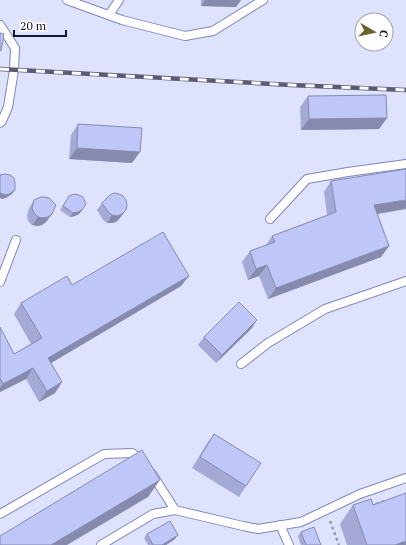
<svg xmlns="http://www.w3.org/2000/svg" width="406" height="545" font-family="'PT Serif',serif">
<style>
.lines{fill:none;stroke-linecap:round;stroke-linejoin:round}
.lane-casing{stroke:#7f85c1;stroke-width:10}
.path{stroke:#9699b2;stroke-width:2.5;stroke-dasharray:3 3;stroke-linecap:butt}
.lane{stroke:#fff;stroke-width:8}
.rail-casing{stroke:#5a5c74;stroke-width:4.5}
.rail{stroke:#fff;stroke-width:3;stroke-dasharray:9;stroke-linecap:butt}
.wall{fill:#a4aad5}
.shaded-wall{fill:#868bae}
.building{fill:#bfc6f8;stroke:#868bae}
</style>
<rect width="100%" height="100%" fill="#dee2fc"/>
<g class="lines">
<defs>
<g id="lane">
<path d="M67,0L122,20L185,36L213,31L263,0"/>
<path d="M109,15L119,0"/>
<path d="M0,25L15,48L14,70L8,107L2,121L0,123"/>
<path d="M270,219L307,179L348,172L406,164"/>
<path d="M0,282L16,240"/>
<path d="M241,364L268,343L325,309L406,281"/>
<path d="M152,474L175,510"/>
<path d="M0,514L104,454L132,453L143,461"/>
<path d="M280,525L289,545"/>
<path d="M101,545L153,514L175,510L243,526L258,529L301,522L360,494L406,478"/>
</g>
</defs>
<!-- lane casing -->
<use href="#lane" class="lane-casing"/>
<!-- path -->
<g class="path">
<path d="M370,506L385,501"/>
<path d="M330,521L339,545"/>
</g>
<!-- lane -->
<use href="#lane" class="lane"/>
<defs>
<path id="rail" d="M0,69L291,85L406,90"/>
</defs>
<!-- rail casing -->
<use href="#rail" class="rail-casing"/>
<!-- rail -->
<use href="#rail" class="rail"/>
</g>
<!-- wall -->
<g class="wall">
<path d="M201,0H241L236,7L201,6Z"/>
<path d="M308,96L387,118L379,129L301,130L300,107Z"/>
<path d="M78,124L132,163L69,159L71,135Z"/>
<path d="M331,181L377,214L389,246L381,257L268,299L259,276L248,280L242,262L250,251L266,245L272,236L327,215L324,192Z"/>
<path d="M69,196L82,210L79,214L75,216L70,217L60,210Z"/>
<path d="M34,200L52,214L46,222L42,225L37,226L32,225L28,221L27,216L29,208Z"/>
<path d="M102,203L120,218L116,222L112,223H107L103,220L97,210Z"/>
<path d="M72,285L181,286L51,363L62,382L55,393L39,402L26,379L0,392V327L14,354L31,344L14,314L21,303Z"/>
<path d="M252,328L216,363L198,345L204,337Z"/>
<path d="M214,434L246,486L239,497L192,468L206,445Z"/>
<path d="M353,505L406,545H347L340,524Z"/>
<path d="M301,532L321,545H301L298,536Z"/>
<path d="M147,534L175,539L166,545H148L144,538Z"/>
</g>
<!-- shaded-wall -->
<g class="shaded-wall">
<path d="M205,0H241L236,7L201,6Z"/>
<path d="M387,118L379,129L301,130L309,119Z"/>
<path d="M77,148L140,152L132,163L69,159Z"/>
<path d="M15,190L12,194L6,198L2,199L0,198V193Z"/>
<path d="M406,200V209L366,216L374,205Z"/>
<path d="M82,210L79,214L75,216L70,217L73,213Z"/>
<path d="M126,210L120,218L116,222L112,223H107L112,215Z"/>
<path d="M52,214L46,222L42,225L37,226L32,225L38,217Z"/>
<path d="M389,246L381,257L268,299L276,288Z"/>
<path d="M267,265L259,276L248,280L256,269Z"/>
<path d="M189,276L181,286L41,369L48,358Z"/>
<path d="M257,320L252,328L216,363L222,355Z"/>
<path d="M33,368L26,379L0,392V388L3,384Z"/>
<path d="M62,382L55,393L39,402L47,391Z"/>
<path d="M160,480L148,497L67,545H51Z"/>
<path d="M178,535L175,539L166,545H162Z"/>
<path d="M406,541V545H395Z"/>
</g>
<!-- building -->
<g class="building">
<path d="M0,33L4,34L1,51L0,50Z"/>
<path d="M386,95L387,118L309,119L308,96Z"/>
<path d="M78,124L142,128L140,152L77,148Z"/>
<path d="M406,169V200L374,205L389,246L276,288L267,265L256,269L250,251L275,242L272,236L336,212L331,181Z"/>
<path d="M5,174L10,175L14,178L15,183V190L9,194L5,195L0,193V175Z"/>
<path d="M114,193L119,194L123,196L126,200L127,205L126,210L122,214L117,216L112,215L108,212L102,203L110,195Z"/>
<path d="M74,194L79,195L83,197L86,204L82,210L78,212L73,213L63,206L69,196Z"/>
<path d="M41,197H45L49,198L56,205L52,214L48,217L43,218L38,217L34,213L32,208L34,200Z"/>
<path d="M163,232L189,276L48,358L62,382L47,391L33,368L3,384L0,378V327L14,354L42,338L21,303L67,276L72,285Z"/>
<path d="M239,302L257,320L222,355L204,337Z"/>
<path d="M214,434L261,463L246,486L200,457Z"/>
<path d="M142,450L160,480L51,545H0V536Z"/>
<path d="M406,493V541L395,545H367L353,505L371,499L373,505Z"/>
<path d="M170,521L178,535L162,545H153L147,534Z"/>
<path d="M314,527L321,545H306L301,532Z"/>
</g>
<!-- north arrow -->
<g transform="translate(374 32) rotate(99)"><circle r="19" fill="#ffffff" stroke="#a1a2ab"/>
<path d="M0-3L7 15L0 10L-7 15Z" fill="#6a612d"/>
<text y="-6" font-size="11" font-weight="bold" text-anchor="middle" fill="#15162d">С</text>
</g>
<!-- scale -->
<path d="M14 30v6h52v-6" fill="none" stroke="#15162d" stroke-width="2"/>
<text x="20" y="30" font-size="12" fill="#15162d" stroke="#ffffff" stroke-width="3" paint-order="stroke">20 m</text>
</svg>
